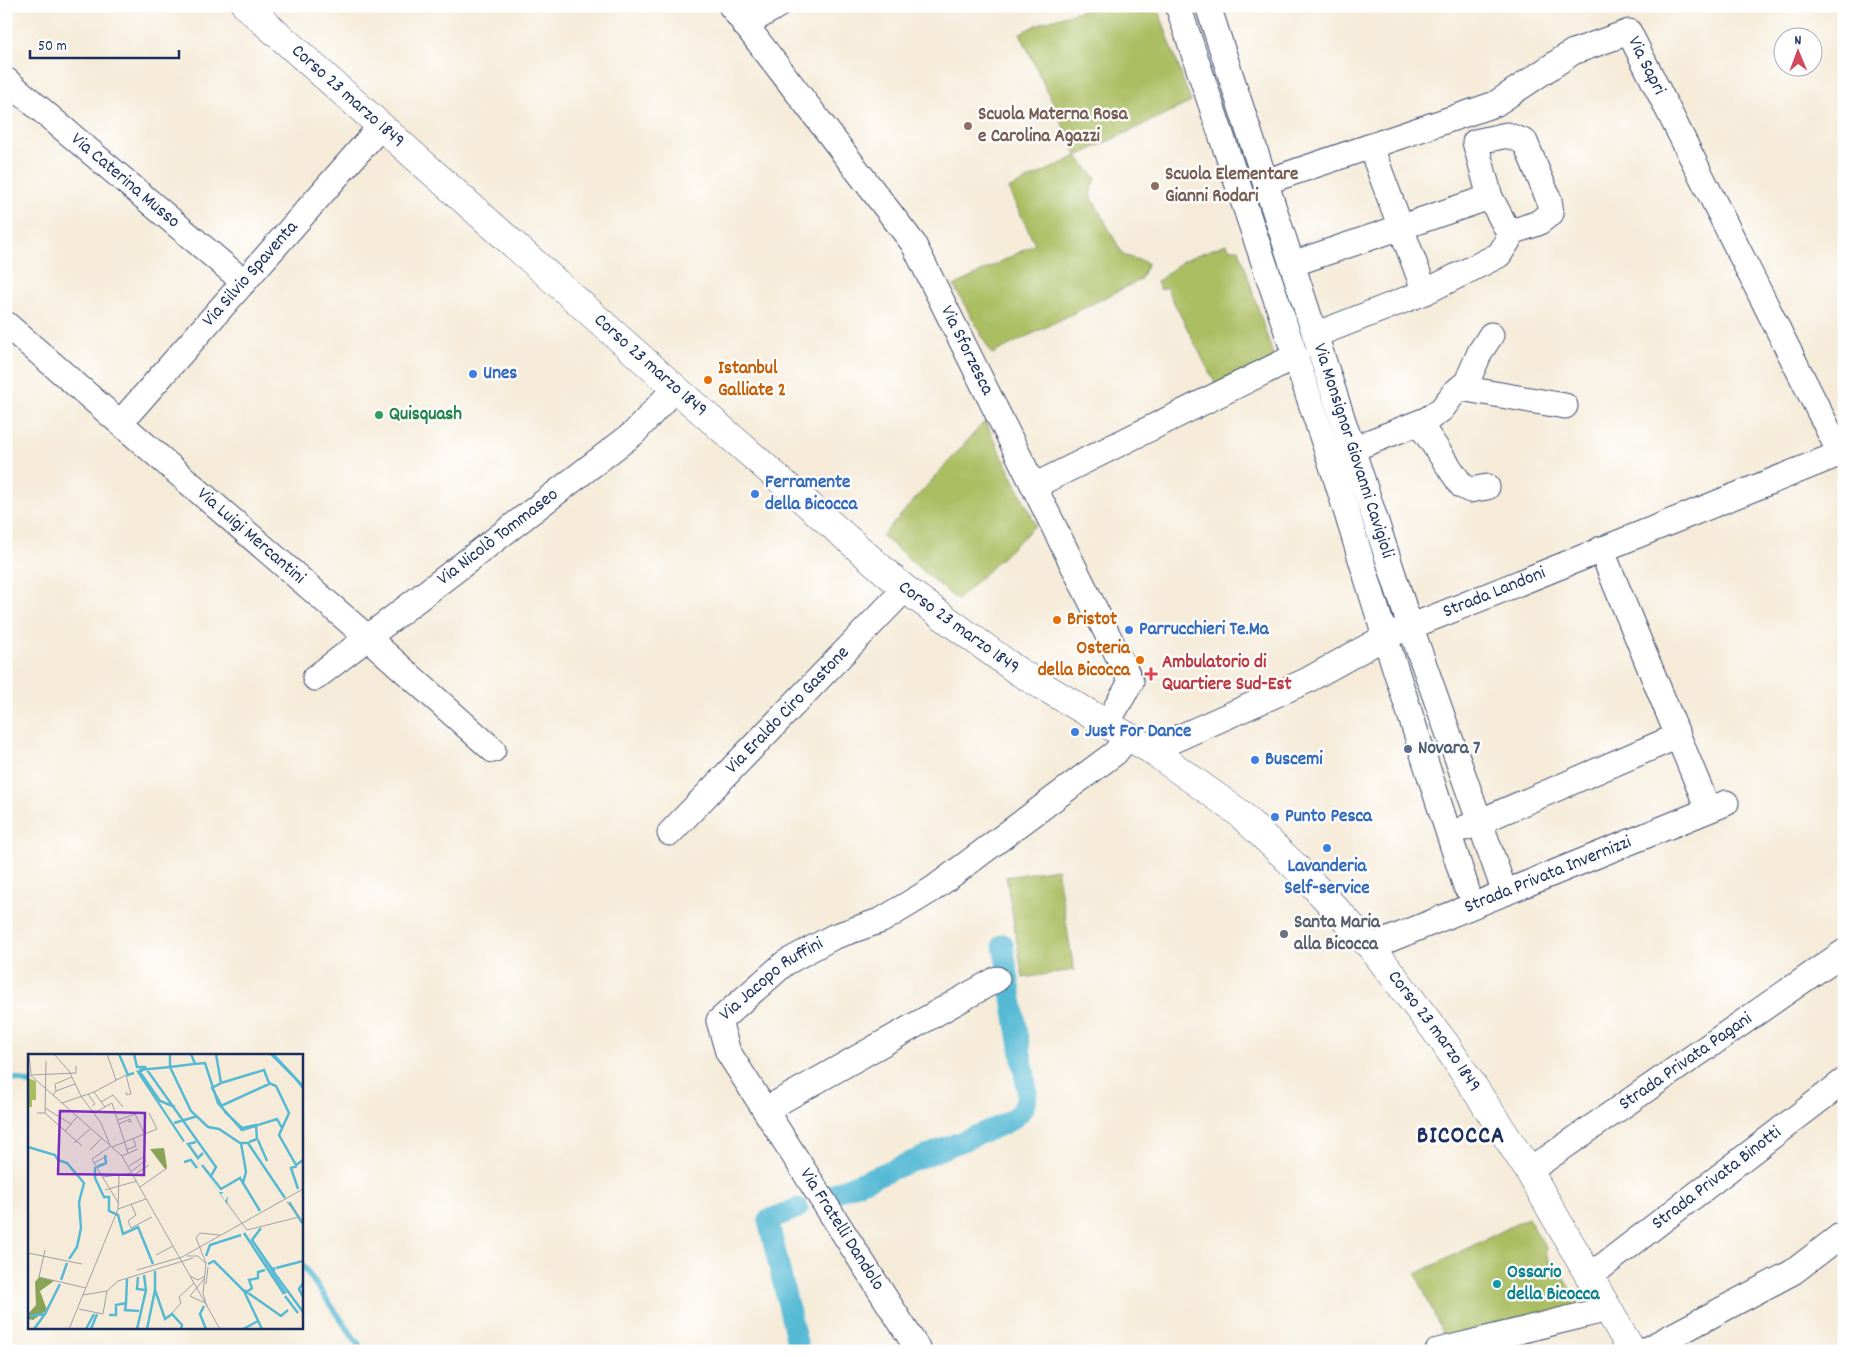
<svg xmlns="http://www.w3.org/2000/svg" width="1850" height="1357" font-family="Dekko,sans-serif">
<style>
.green{fill:#aabd60;stroke:#62765f}
.lines{fill:none;stroke-linecap:round;stroke-linejoin:round}
.stream{stroke:#55b9d4;stroke-width:6}
.canal{stroke:#55b9d4;stroke-width:21}
.minor-casing{stroke:#3c4b70;stroke-width:27}
.major-casing{stroke:#3c4b70;stroke-width:29}
.minor{stroke:#fff;stroke-width:25}
.major{stroke:#fff;stroke-width:28}
.education-dot{fill:#8d6e63;stroke:#fff;stroke-width:2}
.shop-dot{fill:#3f7fe0;stroke:#fff;stroke-width:2}
.food-dot{fill:#e8710a;stroke:#fff;stroke-width:2}
.leisure-dot{fill:#2e9e5b;stroke:#fff;stroke-width:2}
.health-dot{fill:#e0444e;stroke:#fff;stroke-width:2}
.service-dot{fill:#5c6f8a;stroke:#fff;stroke-width:2}
.worship-dot{fill:#6b7280;stroke:#fff;stroke-width:2}
.culture-dot{fill:#0f9aa8;stroke:#fff;stroke-width:2}
.labels{text-anchor:middle;dominant-baseline:central;stroke-width:4.5;stroke-linejoin:round;paint-order:stroke}
.street-label{font-size:19px;fill:#1b2f5e;stroke:#fff}
.education-label{font-size:19px;font-weight:bold;fill:#785e54;stroke:#fff;text-anchor:start}
.food-label{font-size:19px;font-weight:bold;fill:#c56008;stroke:#fff;text-anchor:start}
.shop-label{font-size:19px;font-weight:bold;fill:#366cbe;stroke:#fff;text-anchor:start}
.leisure-label{font-size:19px;font-weight:bold;fill:#27864d;stroke:#fff;text-anchor:start}
.health-label{font-size:19px;font-weight:bold;fill:#be3a42;stroke:#fff;text-anchor:start}
.service-label{font-size:19px;font-weight:bold;fill:#4e5e75;stroke:#fff;text-anchor:start}
.worship-label{font-size:19px;font-weight:bold;fill:#5b616d;stroke:#fff;text-anchor:start}
.culture-label{font-size:19px;font-weight:bold;fill:#0d838f;stroke:#fff;text-anchor:start}
.district-label{font-size:24px;font-weight:bold;letter-spacing:1px;fill:#1b2f5e;stroke:#fff}
.inset-river{fill:none;stroke:#55b9d4;stroke-width:2.5}
.inset-road{fill:none;stroke:#9ea0a7;stroke-width:1}
.view{fill:#7b2cbf;fill-opacity:0.15;stroke:#7b2cbf;stroke-width:2.5}
.inset-edge{fill:none;stroke:#1b2f5e;stroke-width:2.5}
</style>
<rect width="100%" height="100%" fill="#fff"/>
<filter id="ink" filterUnits="userSpaceOnUse"><feTurbulence type="fractalNoise" baseFrequency=".02" numOctaves="2"/><feDisplacementMap in="SourceGraphic" scale="10" xChannelSelector="R" yChannelSelector="G"/><feConvolveMatrix kernelMatrix="1 2 1 2 8 2 1 2 1" color-interpolation-filters="sRGB"/></filter>
<filter id="wash" filterUnits="userSpaceOnUse"><feTurbulence type="fractalNoise" baseFrequency=".0096" numOctaves="4" result="noise"/><feDisplacementMap in="SourceGraphic" scale="20" xChannelSelector="R" yChannelSelector="G"/><feGaussianBlur stdDeviation="1.12" result="paint"/><feColorMatrix in="noise" values="0 0 0 0 0 0 0 0 0 0 0 0 0 0 0 0 0 1.4 0 .05"/><feComposite in="paint" operator="in"/></filter>
<g filter="url(#wash)">
<rect width="100%" height="100%" fill="#f5ebd8"/>
<!-- green -->
<g class="green">
<path d="M1095,6H1157L1191,102L1077,156L1096,178L1090,194L1123,255L1148,263L1140,280L992,354L954,286L1035,244L1008,189L1077,156L1020,33L1041,23Z"/>
<path d="M1226,244L1230,249H1239L1275,361L1218,389L1166,287L1160,290L1157,282L1184,260Z"/>
<path d="M985,421L1036,525L957,600L882,536Z"/>
<path d="M1057,869L1074,970L1023,978L1006,877Z"/>
<path d="M1528,1218L1546,1248L1545,1253L1551,1264L1556,1266L1578,1302L1575,1306L1444,1337L1416,1274Z"/>
</g>
<g class="lines">
<!-- stream -->
<g class="stream">
<path d="M6,1076L29,1083"/>
<path d="M301,1263L363,1351"/>
</g>
<!-- canal -->
<g class="canal">
<path d="M837,1192L1004,1124C1019,1116 1027,1108 1027,1090L1003,944"/>
<path d="M798,1208L768,1220L799,1351"/>
</g>
</g>
</g>
<g filter="url(#ink)">
<g class="lines">
<defs>
<g id="minor">
<path id="s1" d="M731,6L913,243L1131,682L1107,723"/>
<path d="M1178,6L1336,478L1385,637L1466,887"/>
<path id="s2" d="M1208,6L1406,614L1505,893"/>
<path d="M745,25L777,6"/>
<path id="s3" d="M6,80L244,282"/>
<path d="M1376,161L1425,292"/>
<path id="s4" d="M1265,182L1495,104L1573,52L1629,32L1840,453"/>
<path d="M1292,264L1490,197L1475,142L1507,135L1525,142L1549,200L1551,213L1538,223L1509,233L1490,197"/>
<path id="s5" d="M6,324L368,638L493,750"/>
<path d="M1315,335L1425,292L1499,255L1508,241L1509,233"/>
<path d="M1460,388L1565,406"/>
<path id="s6" d="M120,423L381,126"/>
<path d="M1419,423L1462,486L1470,490L1487,487"/>
<path d="M1337,455L1428,419L1442,409L1454,393L1467,382L1480,352L1491,335"/>
<path d="M1034,486L1296,356"/>
<path id="s7" d="M315,678L634,433L675,388"/>
<path d="M1678,736L1704,799"/>
<path id="s8" d="M1151,750L1306,681L1385,637L1844,452"/>
<path d="M1465,828L1678,736L1601,549"/>
<path id="s9" d="M670,833L905,589"/>
<path id="s10" d="M1371,947L1726,803"/>
<path id="s11" d="M997,979L765,1110L728,1052L719,1021L785,963L833,937L882,920L933,889L1115,753L1128,737"/>
<path id="s12" d="M765,1110L919,1351"/>
<path id="s13" d="M1529,1171L1844,952"/>
<path id="s14" d="M1590,1276L1844,1081"/>
<path d="M1438,1351L1608,1309"/>
<path d="M1644,1351L1793,1272L1844,1233"/>
</g>
<g id="major">
<path id="s15" d="M246,6L675,388L905,589L1019,672L1151,750L1238,812L1302,873L1371,947L1444,1042L1529,1171L1632,1351"/>
</g>
</defs>
<!-- minor casing -->
<use href="#minor" class="minor-casing"/>
<!-- major casing -->
<use href="#major" class="major-casing"/>
<!-- minor -->
<use href="#minor" class="minor"/>
<!-- major -->
<use href="#major" class="major"/>
</g>
</g>
<!-- markers -->
<g class="education-dot">
<circle cx="968" cy="126" r="5"/>
<circle cx="1155" cy="186" r="5"/>
</g>
<g class="shop-dot">
<circle cx="473" cy="374" r="5"/>
<circle cx="755" cy="494" r="5"/>
<circle cx="1129" cy="630" r="5"/>
<circle cx="1075" cy="732" r="5"/>
<circle cx="1255" cy="760" r="5"/>
<circle cx="1275" cy="817" r="5"/>
<circle cx="1327" cy="848" r="5"/>
</g>
<g class="food-dot">
<circle cx="708" cy="380" r="5"/>
<circle cx="1057" cy="620" r="5"/>
<circle cx="1140" cy="660" r="5"/>
</g>
<circle class="leisure-dot" cx="379" cy="415" r="5"/>
<path class="health-dot" d="M1148.5 666.5h5v5h5v5h-5v5h-5v-5h-5v-5h5z"/>
<circle class="service-dot" cx="1408" cy="749" r="5"/>
<circle class="worship-dot" cx="1284" cy="934" r="5"/>
<circle class="culture-dot" cx="1497" cy="1284" r="5"/>
<g class="labels">
<!-- street labels -->
<g class="street-label">
<text stroke="none"><textPath href="#s4" startOffset="434">Via Sapri</textPath></text>
<text stroke="none"><textPath href="#s15" startOffset="136">Corso 23 marzo 1849</textPath></text>
<text stroke="none"><textPath href="#s3" startOffset="156">Via Caterina Musso</textPath></text>
<text stroke="none"><textPath href="#s6" startOffset="198">Via Silvio Spaventa</textPath></text>
<text stroke="none"><textPath href="#s1" startOffset="419">Via Sforzesca</textPath></text>
<text stroke="none"><textPath href="#s15" startOffset="541">Corso 23 marzo 1849</textPath></text>
<text stroke="none"><textPath href="#s2" startOffset="468">Via Monsignor Giovanni Cavigioli</textPath></text>
<text stroke="none"><textPath href="#s5" startOffset="324">Via Luigi Mercantini</textPath></text>
<text stroke="none"><textPath href="#s7" startOffset="231">Via Nicolò Tommaseo</textPath></text>
<text stroke="none"><textPath href="#s8" startOffset="378">Strada Landoni</textPath></text>
<text stroke="none"><textPath href="#s15" startOffset="946">Corso 23 marzo 1849</textPath></text>
<text stroke="none"><textPath href="#s9" startOffset="170">Via Eraldo Ciro Gastone</textPath></text>
<text stroke="none"><textPath href="#s10" startOffset="191">Strada Privata Invernizzi</textPath></text>
<text stroke="none"><textPath href="#s11" startOffset="435">Via Jacopo Ruffini</textPath></text>
<text stroke="none"><textPath href="#s15" startOffset="1576">Corso 23 marzo 1849</textPath></text>
<text stroke="none"><textPath href="#s13" startOffset="191">Strada Privata Pagani</textPath></text>
<text stroke="none"><textPath href="#s14" startOffset="160">Strada Privata Binotti</textPath></text>
<text stroke="none"><textPath href="#s12" startOffset="142">Via Fratelli Dandolo</textPath></text>
</g>
<!-- education labels -->
<g class="education-label">
<text x="978" y="115">Scuola Materna Rosa<tspan x="978" dy="22">e Carolina Agazzi</tspan></text>
<text x="1165" y="175">Scuola Elementare<tspan x="1165" dy="22">Gianni Rodari</tspan></text>
</g>
<!-- food labels -->
<g class="food-label">
<text x="718" y="369">Istanbul<tspan x="718" dy="22">Galliate 2</tspan></text>
<text x="1067" y="620">Bristot</text>
<text x="1130" y="649" text-anchor="end">Osteria<tspan x="1130" dy="22">della Bicocca</tspan></text>
</g>
<!-- shop labels -->
<g class="shop-label">
<text x="483" y="374">Unes</text>
<text x="765" y="483">Ferramente<tspan x="765" dy="22">della Bicocca</tspan></text>
<text x="1139" y="630">Parrucchieri Te.Ma</text>
<text x="1085" y="732">Just For Dance</text>
<text x="1265" y="760">Buscemi</text>
<text x="1285" y="817">Punto Pesca</text>
<text x="1327" y="867" text-anchor="middle">Lavanderia<tspan x="1327" dy="22">Self-service</tspan></text>
</g>
<!-- leisure labels -->
<g class="leisure-label">
<text x="389" y="415">Quisquash</text>
</g>
<!-- health labels -->
<g class="health-label">
<text x="1162" y="663">Ambulatorio di<tspan x="1162" dy="22">Quartiere Sud-Est</tspan></text>
</g>
<!-- service labels -->
<g class="service-label">
<text x="1418" y="749">Novara 7</text>
</g>
<!-- worship labels -->
<g class="worship-label">
<text x="1294" y="923">Santa Maria<tspan x="1294" dy="22">alla Bicocca</tspan></text>
</g>
<!-- culture labels -->
<g class="culture-label">
<text x="1507" y="1273">Ossario<tspan x="1507" dy="22">della Bicocca</tspan></text>
</g>
<!-- district labels -->
<g class="district-label">
<text x="1461" y="1137">BICOCCA</text>
</g>
</g>
<!-- overview -->
<g transform="translate(28 1054)">
<rect width="275" height="275" fill="#f5ebd8"/>
<path d="M0,24L8,27V46H4V53H0Z" fill="#aabd60"/>
<path d="M136,94L139,113L137,115L122,95ZM11,223L26,227L12,237L19,256L5,266L0,265V260L8,251L7,228Z" fill="#87a456"/>
<path d="M110,16L157,87L155,88L108,17ZM157,87L191,138H196L193,140L197,147L200,142L199,150L212,170ZM217,177L228,194L259,239L257,240Z" fill="#55b9d4"/>
<path class="inset-river" d="M91,0L100,21L106,19M106,0L109,13H117L188,113L183,122M142,0V13L163,57L180,73L191,75L212,89H220L257,144M163,0L167,10L177,9L190,49L214,76L249,65L254,74M188,0L193,29L184,34L197,58L214,74L228,71L229,85L221,88M243,0L266,23M245,0L275,32M142,13L166,10M118,14L112,18L132,47L147,53M111,16L142,13M262,18L275,34M193,29L236,16L241,29L248,32L261,59L251,81L268,111L275,106M193,52L241,30M146,69L170,62M230,86L239,107M168,88L160,90L170,104L175,99M213,89L218,118L215,129M0,93L27,101L30,106L39,109L56,129L51,148L53,174L49,193L41,205M156,108L163,106L169,114M174,111L193,135L212,124L232,157M269,112L263,114L270,135M67,113V124L76,143H81V157L90,161L95,180L110,173L125,210M69,113L78,109L77,101M261,148L275,170M233,174L224,186L244,215L247,214M216,179L256,240M178,202L182,191L213,181M180,210L186,207L216,237L234,275M248,214L275,207M247,215L245,217L275,258M127,217V236L137,265L144,260L154,271L153,275M110,223L109,235L117,236M33,226L39,209M275,229L271,235L275,243M216,236L253,262L260,256M219,238L224,234L221,226L230,224V218L237,216M257,242L270,259M98,250L97,256L111,257M176,252L172,260L178,275M81,261H88V251L98,249L99,225M0,262L17,260L32,230M6,275L17,260M58,275L66,260M63,275L69,260M109,275L118,236L116,221M119,275L127,236M215,275L230,267"/>
<path class="inset-road" d="M1,0L3,20M26,0L41,17L53,42L73,69L82,91M79,0L88,26M0,19L94,102L192,275M3,21L48,19V12M28,37L27,30L44,23M66,38L77,53M60,40L67,50L64,52M25,41L28,37L47,30M73,48L85,41L95,53M34,49L66,38L98,21L103,40L99,41L98,38M17,54L43,70M9,59H17L54,92M17,59L18,7M66,59L84,49L100,99M90,66L107,60L116,79M91,70L102,65L103,68L100,67M37,77L49,63M46,89L62,75M84,93L129,75L121,59M62,96L73,85M98,96L108,92L105,84M94,102L110,95M77,103L66,109L64,105L83,92M66,109L91,150M101,112L117,102M104,117L118,106M106,121L121,111M75,123L104,119M112,133L139,114M77,136L109,127M197,146L219,176L271,163L259,148M103,150L108,161L100,167L103,174L124,163M90,155L118,145M17,196L11,223L58,234M0,199L54,210M128,201L145,192M159,202H170L177,209M109,216L154,203L275,135M162,222L170,226L177,222M176,225L162,242L177,249M178,230L180,213M55,241L79,237L90,227L165,204M179,253L175,239L178,209L168,184L172,179L192,181M51,255L75,260L79,237M144,259L153,249L151,243L166,229M41,275L90,155L91,122"/>
<path class="view" d="M32,57L117,59L116,121L30,120Z"/>
<rect width="275" height="275" class="inset-edge"/>
</g>
<!-- margin -->
<rect width="1850" height="1357" fill="none" stroke="#fff" stroke-width="25"/>
<!-- north arrow -->
<g transform="translate(1798 52) rotate(359)"><circle r="24" fill="#ffffff" stroke="#a4acbf"/>
<path d="M0-4L9 19L0 12L-9 19Z" fill="#d1495b"/>
<text y="-8" font-size="14" font-weight="bold" text-anchor="middle" fill="#1b2f5e">N</text>
</g>
<!-- scale -->
<path d="M30 50v8h149v-8" fill="none" stroke="#1b2f5e" stroke-width="2.5"/>
<text x="38" y="50" font-size="15" fill="#1b2f5e" stroke="#ffffff" stroke-width="4" paint-order="stroke">50 m</text>
</svg>
